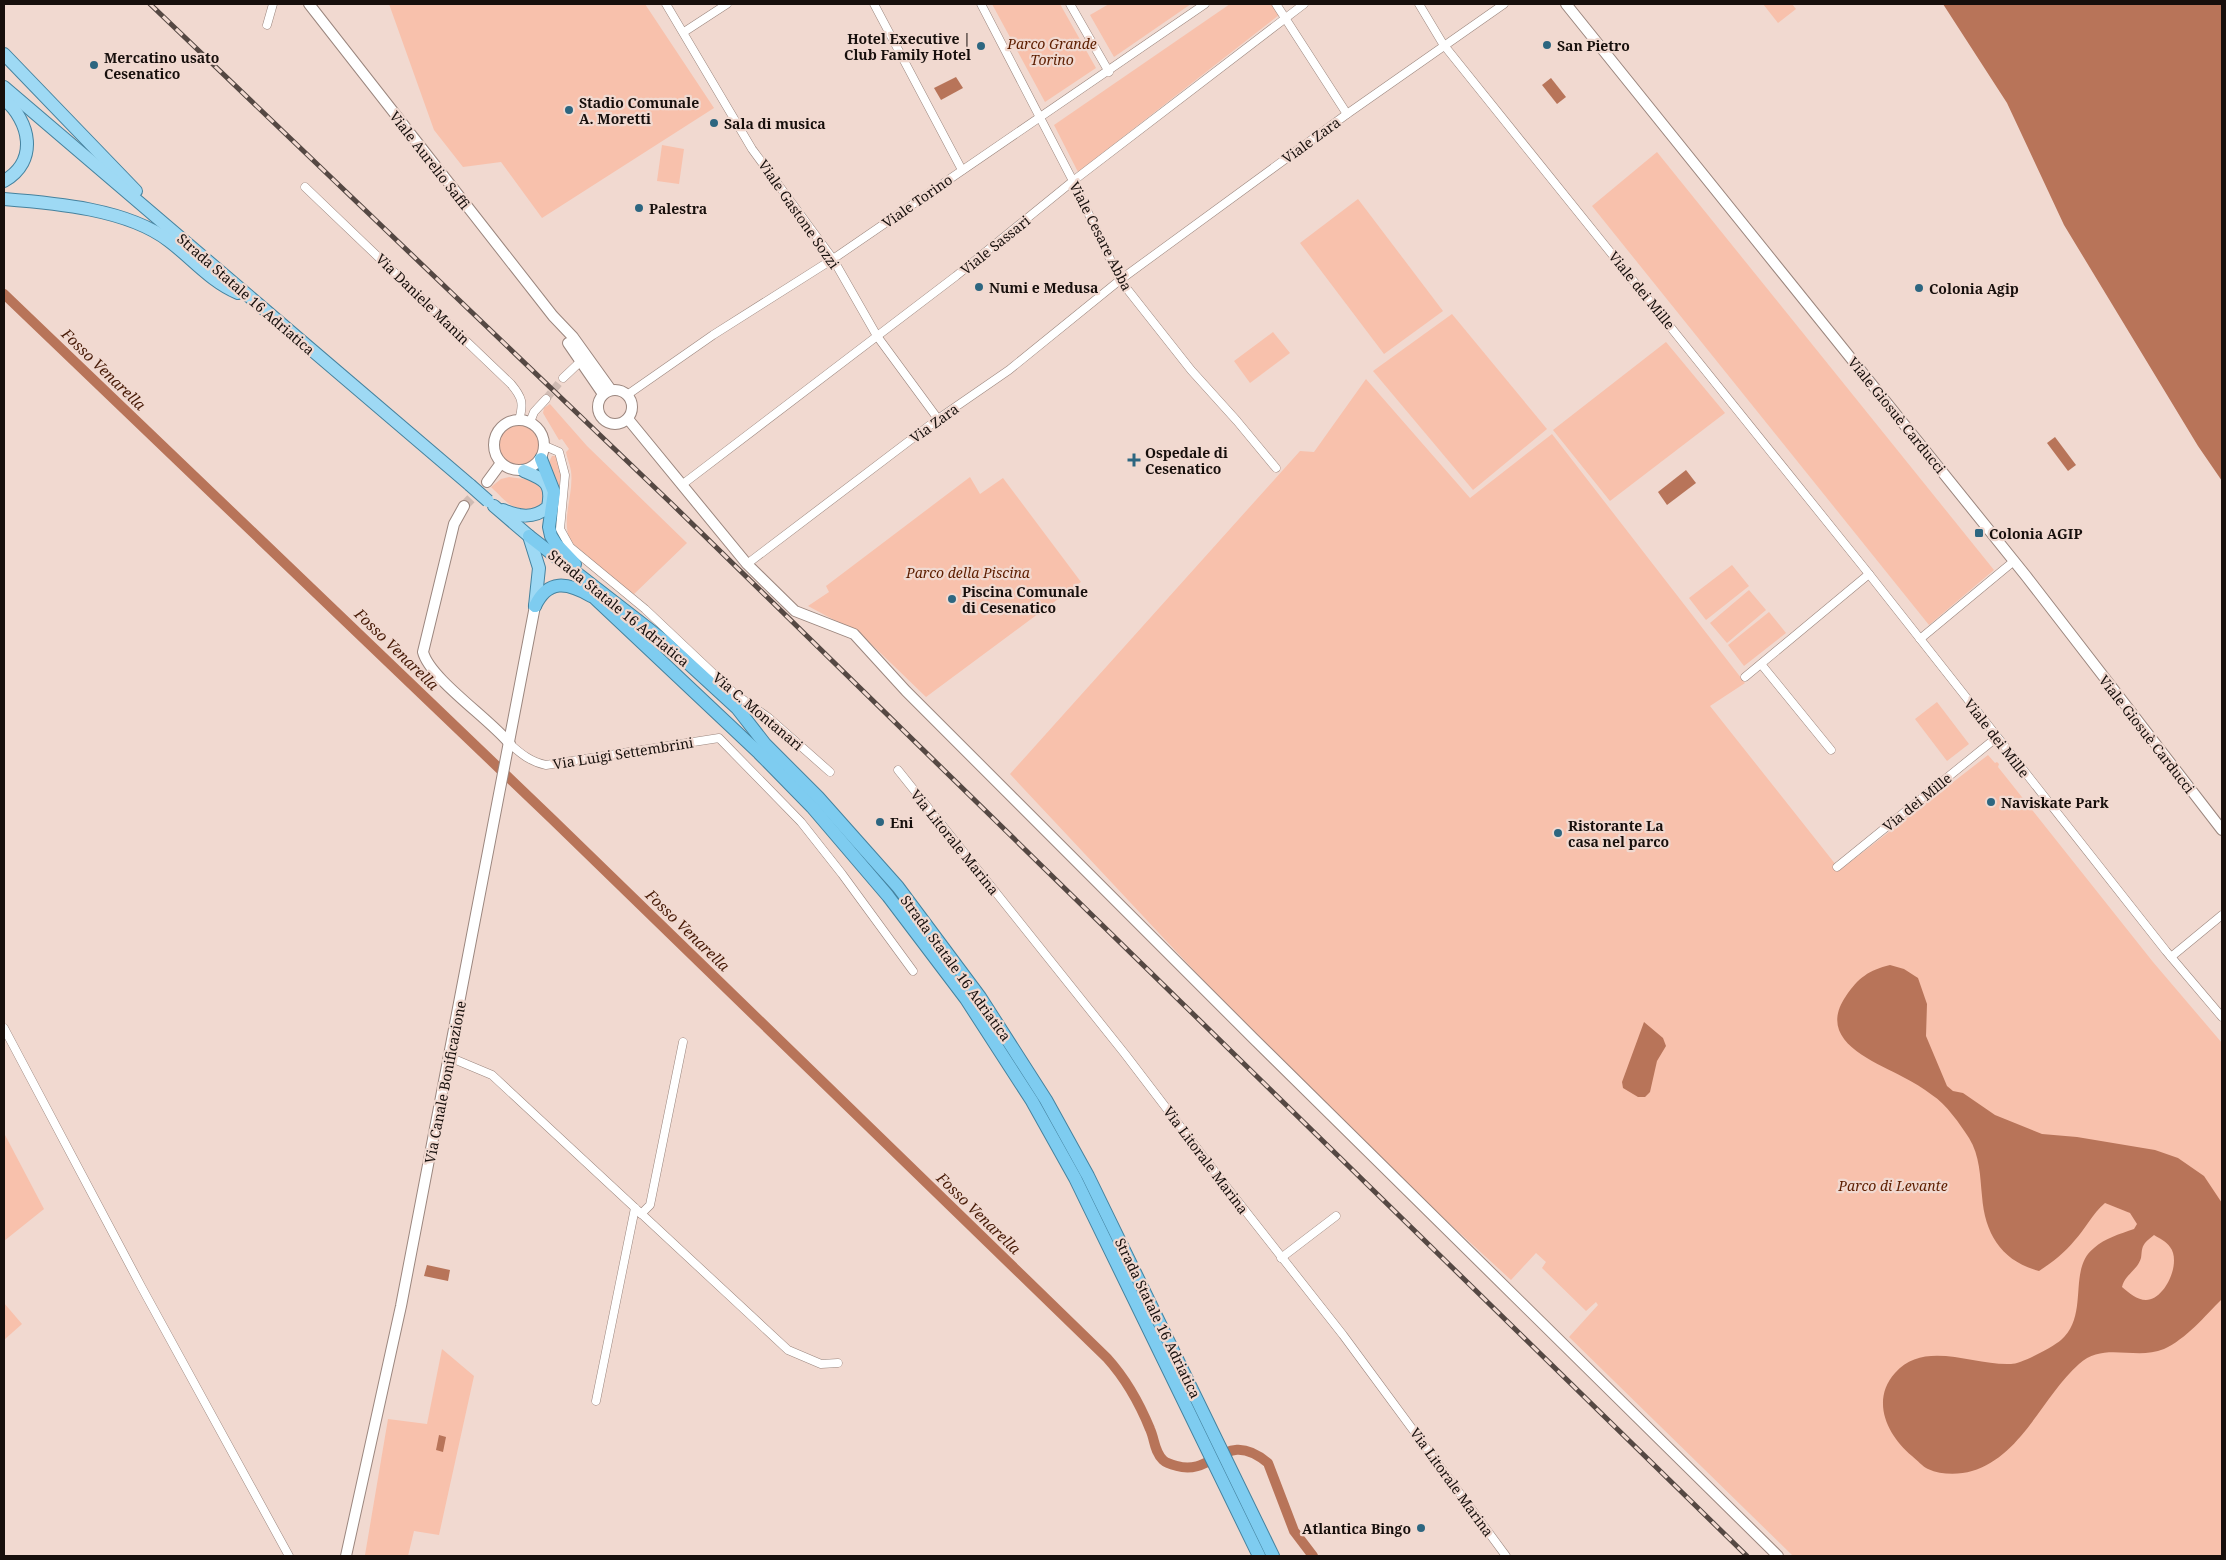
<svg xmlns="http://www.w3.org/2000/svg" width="2226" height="1560" font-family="'Noto Serif',serif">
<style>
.green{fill:#f8c1ac}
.water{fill:#b87459;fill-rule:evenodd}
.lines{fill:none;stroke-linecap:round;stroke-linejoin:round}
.canal{stroke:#b87459;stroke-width:10}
.minor-tunnel{stroke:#d0bbb3;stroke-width:8;stroke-dasharray:8 4;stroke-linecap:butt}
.tertiary-tunnel{stroke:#d0bbb3;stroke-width:10;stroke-dasharray:10 5;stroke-linecap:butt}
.minor-casing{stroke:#9b867e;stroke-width:9}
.tertiary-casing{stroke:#9b867e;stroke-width:12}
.primary-casing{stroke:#45829e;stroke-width:14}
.trunk-casing{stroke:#45829e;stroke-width:14}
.minor{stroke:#fff;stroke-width:8}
.tertiary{stroke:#fff;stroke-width:10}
.primary{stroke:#9ed9f4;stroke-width:12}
.trunk{stroke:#7eccf0;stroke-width:12}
.rail-casing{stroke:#554843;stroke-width:5}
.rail{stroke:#f1d9d0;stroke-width:3;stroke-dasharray:9;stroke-linecap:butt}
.primary-bridge-casing{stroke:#45829e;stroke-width:14;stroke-linecap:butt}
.primary-bridge{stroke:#9ed9f4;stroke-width:12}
.poi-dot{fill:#2d6680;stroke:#f1d9d0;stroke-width:2}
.labels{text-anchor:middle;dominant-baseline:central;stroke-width:4.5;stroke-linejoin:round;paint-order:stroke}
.poi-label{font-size:14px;font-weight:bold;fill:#170f0c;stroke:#f1d9d0;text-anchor:start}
.park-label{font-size:14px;font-style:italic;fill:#5d1e00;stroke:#f1d9d0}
.street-label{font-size:14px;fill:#170f0c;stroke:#f1d9d0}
.water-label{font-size:15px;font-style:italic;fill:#471a06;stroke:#f1d9d0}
</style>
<rect width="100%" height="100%" fill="#f1d9d0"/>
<!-- green -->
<g class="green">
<path d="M389,4H645L714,108L542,218L501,162L463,167L434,130Z"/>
<path d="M992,4H1060L1096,68L1045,102Z"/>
<path d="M1109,4H1191L1114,57L1090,15Z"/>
<path d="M1230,4H1272L1279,15L1078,172L1054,125Z"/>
<path d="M1763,4H1792L1796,9L1778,23Z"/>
<path d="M662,145L684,149L679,184L657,181Z"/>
<path d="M1657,152L1994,570L1929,625L1592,206Z"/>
<path d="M1358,199L1443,311L1384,354L1300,243Z"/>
<path d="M1452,314L1547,429L1473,490L1373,371Z"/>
<path d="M1273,332L1290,353L1250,383L1234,361Z"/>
<path d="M1666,342L1725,413L1610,501L1553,430Z"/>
<path d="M1366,379L1470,498L1552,434L1745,683L1710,706L1840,870L1988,755L1995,763L1997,762L1999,764L1998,767L2153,962L2222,1043V1556H1793L1569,1337L1598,1305L1596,1302L1586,1311L1542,1268L1546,1262L1536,1253L1511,1280L1437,1212L1217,995L1010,774L1300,451L1314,452Z"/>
<path d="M550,404L587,446L687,543L633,595L570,541C561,517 574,495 571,471C570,465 567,458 566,452L569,449L562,439L559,440L543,413L544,408Z"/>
<circle cx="520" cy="445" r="21"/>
<path d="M552,456H557L561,472L558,499L549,462Z"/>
<path d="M509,477L540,481L546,499L537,509C511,511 509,504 491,487L501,479Z"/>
<path d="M970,477L980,494L1003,478L1081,582L926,697L862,635L808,606L829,592L826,586Z"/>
<path d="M1732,565L1749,586L1706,620L1689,598Z"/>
<path d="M1749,590L1766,610L1727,643L1710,623Z"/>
<path d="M1769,612L1786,633L1744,666L1728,645Z"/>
<path d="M1937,702L1969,744L1947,761L1915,719Z"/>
<path d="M4,1133L44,1209L4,1241Z"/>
<path d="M4,1303L22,1324L4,1340Z"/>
<path d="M442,1349L474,1376L439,1535L414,1531L408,1556L365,1555L388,1419L427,1424Z"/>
</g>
<!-- water -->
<g class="water">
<path d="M1943,4H2222V481L2198,446L2064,225L2007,103Z"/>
<path d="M956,77L963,88L941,100L934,88Z"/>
<path d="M1551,78L1566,97L1557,104L1542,85Z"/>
<path d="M2055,437L2076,465L2068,471L2047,443Z"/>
<path d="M1686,470L1696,483L1667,505L1658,492Z"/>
<path d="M1890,965L1904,969L1918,978L1927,1004L1926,1036L1947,1086L1953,1091L1963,1093L1995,1115L2042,1134L2077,1137L2155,1150L2178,1158L2204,1176L2222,1203V1299C2205,1316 2186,1339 2164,1349C2135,1361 2104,1341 2079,1364C2042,1397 2022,1456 1972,1471C1959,1475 1941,1475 1928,1469C1923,1467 1917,1460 1912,1456C1888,1436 1870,1401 1895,1373C1924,1339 1975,1366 2011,1364C2021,1364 2053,1347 2061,1340C2090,1315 2067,1269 2094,1248C2105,1238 2120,1234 2134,1229L2137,1224L2130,1213L2105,1203C2092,1214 2086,1228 2075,1240C2065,1252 2053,1262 2039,1271C2002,1261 1985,1235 1982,1196C1980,1176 1980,1156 1969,1138C1960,1124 1946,1104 1932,1095C1923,1088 1913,1082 1903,1077C1874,1061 1815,1041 1846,996C1858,978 1869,970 1890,965ZM2154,1235C2159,1238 2167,1242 2170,1247C2182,1262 2165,1300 2146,1300C2137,1300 2129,1293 2122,1287C2125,1274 2137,1271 2141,1258C2142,1253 2141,1248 2145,1243C2147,1240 2151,1238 2154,1235Z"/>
<path d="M1644,1022L1663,1038L1666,1046L1657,1061L1650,1092L1645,1097H1638L1623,1088L1622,1082Z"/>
<path d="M427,1265L450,1270L448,1281L424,1276Z"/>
<path d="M439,1435L446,1437L443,1452L436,1450Z"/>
</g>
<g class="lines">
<!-- canal -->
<path class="canal" d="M4,294L552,819L1107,1358C1126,1379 1139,1402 1150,1429C1155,1440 1154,1451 1163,1460C1166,1463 1173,1465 1177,1466C1213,1477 1225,1427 1268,1463L1294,1531L1313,1556"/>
<!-- minor-tunnel -->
<path class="minor-tunnel" d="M546,399L563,378"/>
<!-- tertiary-tunnel -->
<path class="tertiary-tunnel" d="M464,506L487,482"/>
<defs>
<g id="minor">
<path d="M666,4L752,149L833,259L877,336L938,419"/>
<path d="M874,4L962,170"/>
<path d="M981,4L1073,181L1120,280L1191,370L1237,421L1276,468"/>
<path d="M1070,4L1109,72"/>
<path d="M1276,4L1347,114"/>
<path d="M1419,4L1443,44L1869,574L2166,951L2222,1017"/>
<path d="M267,25L273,4"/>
<path d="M684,32L727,4"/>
<path d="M305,187L511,384C522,397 524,403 519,420"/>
<path d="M563,378L581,361"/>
<path d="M627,395L713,335L833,259L1205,4"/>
<path d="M530,422L534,412L546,399"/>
<path d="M545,446L559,452L565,475L560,529L570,547L645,609L735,694L769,718L830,772"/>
<path d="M683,484L956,276L1073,181L1304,4"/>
<path d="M747,564L938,419L1009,370L1120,280L1347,114L1504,4"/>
<path d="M1920,639L2014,561"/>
<path d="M1761,664L1831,750"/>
<path d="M1745,677L1869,574"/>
<path d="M510,744C521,754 531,762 546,765L719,738L801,822L842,874L913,971"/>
<path d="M898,770L1125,1054L1225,1185L1343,1335L1506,1556"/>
<path d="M1837,867L1996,738"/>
<path d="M2171,957L2222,915"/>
<path d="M4,1028L142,1288L289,1556"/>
<path d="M449,1057L492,1075L788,1350L821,1364L838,1363"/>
<path d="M641,1214L650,1205L683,1042"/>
<path d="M1281,1258L1336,1216"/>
<path d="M596,1401L635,1208"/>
</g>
<g id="tertiary">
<path d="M309,4L553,316L573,337L611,390"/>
<path d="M1566,4L2026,576L2222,830"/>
<path d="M568,343L603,394"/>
<circle cx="615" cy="407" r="17"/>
<path d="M628,419L747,564L795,611L854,634L906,691L1254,1039L1778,1556"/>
<circle cx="519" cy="445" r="25"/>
<path d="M487,482L501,463"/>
<path d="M464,506L454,524L423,652C430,679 490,719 510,744"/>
<path d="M346,1556L401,1306L535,606"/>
</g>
<g id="primary">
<path d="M4,54L136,191"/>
<path d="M4,87L470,485"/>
<path d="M4,99C30,121 39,161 4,181"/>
<path d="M4,199C54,203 128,209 169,241C193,259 210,281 238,293"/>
<path d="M494,506L529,536L539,568L535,606"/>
<path d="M503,510C519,517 534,519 548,507C553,482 543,479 524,471"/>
</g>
<g id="trunk">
<path d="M541,459L554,492L549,527L551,536L556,544L575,564"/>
<path d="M529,536L663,640L737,708L765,744L818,797L898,887L980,997L1046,1100L1088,1176L1273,1556"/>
<path d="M586,590L759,753L812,807L888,896L966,999L1032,1101L1075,1178L1259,1556"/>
<path d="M535,606C548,579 567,582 591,596"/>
</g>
</defs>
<!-- minor casing -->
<use href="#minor" class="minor-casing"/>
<!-- tertiary casing -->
<use href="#tertiary" class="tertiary-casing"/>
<!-- primary casing -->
<use href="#primary" class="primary-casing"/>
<!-- trunk casing -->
<use href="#trunk" class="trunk-casing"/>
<!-- minor -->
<use href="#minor" class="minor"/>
<!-- tertiary -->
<use href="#tertiary" class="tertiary"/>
<!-- primary -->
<use href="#primary" class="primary"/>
<!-- trunk -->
<use href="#trunk" class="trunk"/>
<defs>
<path id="rail" d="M150,4L673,505L1747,1556"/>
</defs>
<!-- rail casing -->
<use href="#rail" class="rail-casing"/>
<!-- rail -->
<use href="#rail" class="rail"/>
<defs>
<path id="primary-bridge" d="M470,485L488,501"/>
</defs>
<!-- primary-bridge casing -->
<use href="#primary-bridge" class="primary-bridge-casing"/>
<!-- primary-bridge -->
<use href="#primary-bridge" class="primary-bridge"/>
</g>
<!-- markers -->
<g class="poi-dot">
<circle cx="1547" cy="45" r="5"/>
<circle cx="981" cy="46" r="5"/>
<circle cx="94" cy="65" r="5"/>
<circle cx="569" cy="110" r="5"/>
<circle cx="714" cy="123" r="5"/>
<circle cx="639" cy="208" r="5"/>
<circle cx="979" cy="287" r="5"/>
<circle cx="1919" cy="288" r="5"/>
<path d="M1131.5 452.5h5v5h5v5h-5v5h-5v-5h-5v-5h5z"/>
<rect x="1974" y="528" width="10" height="10" rx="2.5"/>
<circle cx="952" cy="599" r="5"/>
<circle cx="1991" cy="802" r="5"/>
<circle cx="880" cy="822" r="5"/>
<circle cx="1558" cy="833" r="5"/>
<circle cx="1421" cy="1528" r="5"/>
</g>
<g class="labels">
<!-- poi labels -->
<g class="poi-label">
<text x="971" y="38" text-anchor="end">Hotel Executive |<tspan x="971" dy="16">Club Family Hotel</tspan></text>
<text x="1557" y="45">San Pietro</text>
<text x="104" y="57">Mercatino usato<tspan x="104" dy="16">Cesenatico</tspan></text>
<text x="579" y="102">Stadio Comunale<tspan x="579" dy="16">A. Moretti</tspan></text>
<text x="724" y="123">Sala di musica</text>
<text x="649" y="208">Palestra</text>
<text x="989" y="287">Numi e Medusa</text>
<text x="1929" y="288">Colonia Agip</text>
<text x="1145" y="452">Ospedale di<tspan x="1145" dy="16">Cesenatico</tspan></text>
<text x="1989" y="533">Colonia AGIP</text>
<text x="962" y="591">Piscina Comunale<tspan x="962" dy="16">di Cesenatico</tspan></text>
<text x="2001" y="802">Naviskate Park</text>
<text x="890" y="822">Eni</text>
<text x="1568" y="825">Ristorante La<tspan x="1568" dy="16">casa nel parco</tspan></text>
<text x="1411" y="1528" text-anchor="end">Atlantica Bingo</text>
</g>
<!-- park labels -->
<g class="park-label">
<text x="1052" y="43">Parco Grande<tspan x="1052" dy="16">Torino</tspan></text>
<text x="968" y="572">Parco della Piscina</text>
<text x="1893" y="1185">Parco di Levante</text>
</g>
<!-- street labels -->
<g class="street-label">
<text transform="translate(1311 140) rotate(-36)">Viale Zara</text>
<text transform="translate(430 160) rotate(52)">Viale Aurelio Saffi</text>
<text transform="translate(917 201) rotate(-35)">Viale Torino</text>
<text transform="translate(799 214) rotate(55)">Viale Gastone Sozzi</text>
<text transform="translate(1101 236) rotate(63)">Viale Cesare Abba</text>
<text transform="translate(995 245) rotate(-39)">Viale Sassari</text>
<text transform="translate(1642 290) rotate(51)">Viale dei Mille</text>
<text transform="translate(246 294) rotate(41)">Strada Statale 16 Adriatica</text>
<text transform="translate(423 299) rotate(44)">Via Daniele Manin</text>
<text transform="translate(1897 415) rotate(51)">Viale Giosuè Carducci</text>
<text transform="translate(934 423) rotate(-36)">Via Zara</text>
<text transform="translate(619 608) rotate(39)">Strada Statale 16 Adriatica</text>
<text transform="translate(758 711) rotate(40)">Via C. Montanari</text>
<text transform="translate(2147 734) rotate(52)">Viale Giosuè Carducci</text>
<text transform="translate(1997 738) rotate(52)">Viale dei Mille</text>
<text transform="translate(623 753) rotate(-9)">Via Luigi Settembrini</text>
<text transform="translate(1917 802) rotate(-39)">Via dei Mille</text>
<text transform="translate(955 842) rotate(51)">Via Litorale Marina</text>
<text transform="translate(956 968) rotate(54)">Strada Statale 16 Adriatica</text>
<text transform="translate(445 1082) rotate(-79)">Via Canale Bonificazione</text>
<text transform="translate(1206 1160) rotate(53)">Via Litorale Marina</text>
<text transform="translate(1158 1318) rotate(64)">Strada Statale 16 Adriatica</text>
<text transform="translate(1452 1482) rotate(54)">Via Litorale Marina</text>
</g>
<!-- water labels -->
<g class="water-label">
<text transform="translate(104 369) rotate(44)">Fosso Venarella</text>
<text transform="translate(397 649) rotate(44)">Fosso Venarella</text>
<text transform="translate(688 930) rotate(44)">Fosso Venarella</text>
<text transform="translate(979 1213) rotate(44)">Fosso Venarella</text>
</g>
</g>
<!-- border -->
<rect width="2226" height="1560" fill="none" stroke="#170f0c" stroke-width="10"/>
</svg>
